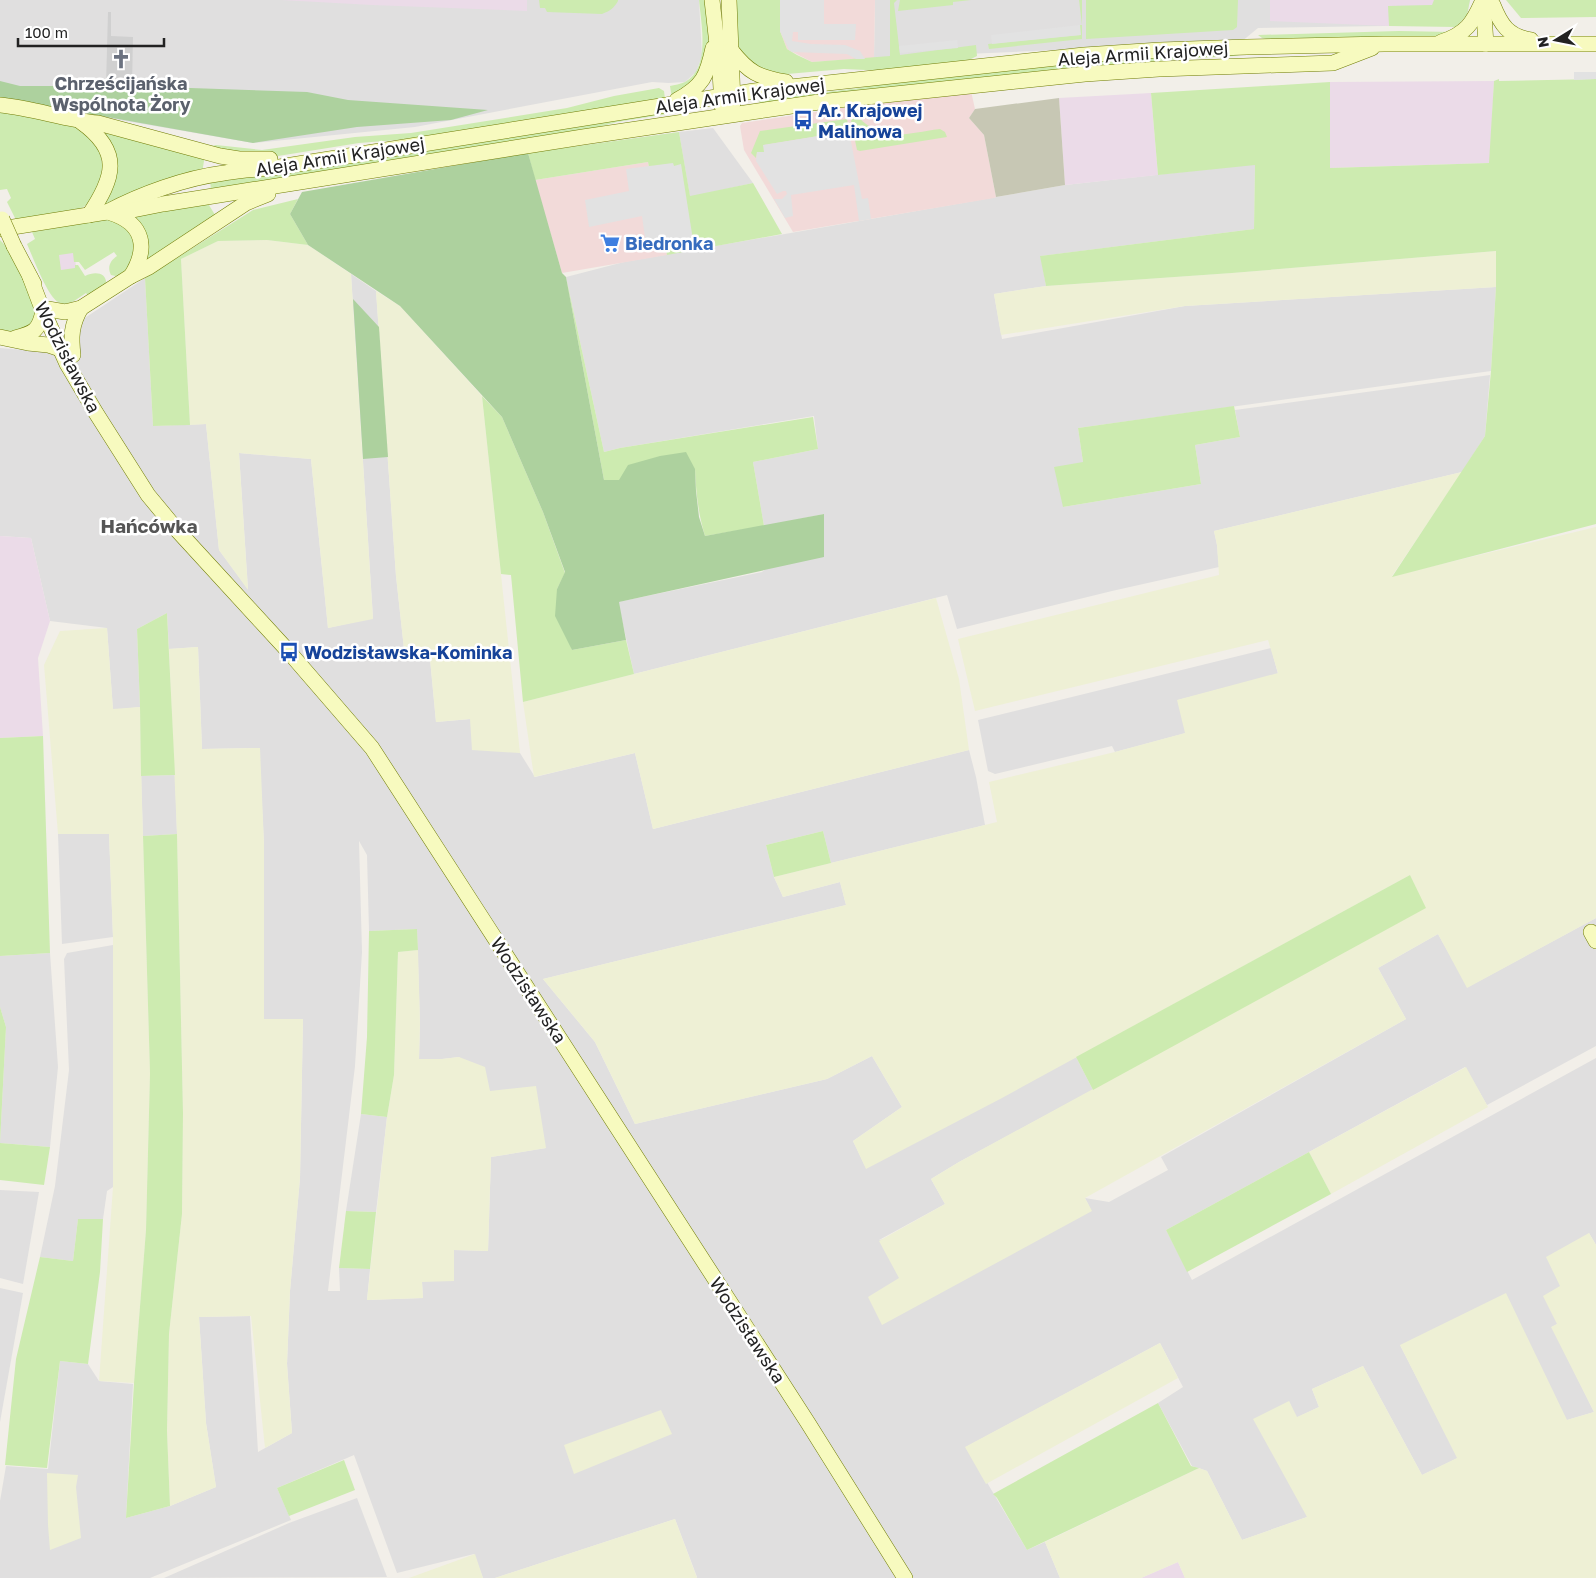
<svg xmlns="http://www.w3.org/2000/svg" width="1596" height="1578" font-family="'Golos Text',sans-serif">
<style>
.residential{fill:#e0dfdf;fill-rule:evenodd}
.commercial{fill:#f2dad9}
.industrial{fill:#ebdbe8}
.religious{fill:#d0d0d0}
.construction{fill:#c7c7b4}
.farmland{fill:#eef0d5}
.grass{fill:#cdebb0}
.forest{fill:#add19e}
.parking{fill:#e2e2e2}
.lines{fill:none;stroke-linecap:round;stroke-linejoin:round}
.secondary-casing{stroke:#707d05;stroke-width:16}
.secondary{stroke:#f7fabf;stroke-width:15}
.secondary-bridge-casing{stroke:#707d05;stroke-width:16;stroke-linecap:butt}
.secondary-bridge{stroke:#f7fabf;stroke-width:15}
.labels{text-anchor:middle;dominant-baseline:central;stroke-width:5;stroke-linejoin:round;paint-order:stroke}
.street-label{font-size:18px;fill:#222;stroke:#fff}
.worship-label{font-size:18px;font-weight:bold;fill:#5b616d;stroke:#fff}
.transit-label{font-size:18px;font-weight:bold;fill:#164399;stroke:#fff;text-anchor:start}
.shop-label{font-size:18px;font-weight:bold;fill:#366cbe;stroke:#fff;text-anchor:start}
.neighbourhood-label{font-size:19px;font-weight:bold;fill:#555;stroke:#fff}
</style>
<rect width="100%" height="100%" fill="#f2efe9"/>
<!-- residential -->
<g class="residential">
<path d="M0,0H699L702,56L696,72L685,82L668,83L652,82L415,127L253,143L103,117L0,96Z"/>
<path d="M875,0H1470L1467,15L1448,25L1258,28L1241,42L874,58Z"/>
<path d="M713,128L753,183L690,197L679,132Z"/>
<path d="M1255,164L1254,229L1041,256L1046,286L994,294L1002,339L1185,306L1496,287L1491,371L1078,428L1083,462L1063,507L1201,484L1195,445L1240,437L1235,410L1490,375L1485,436L1462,472L1214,531L1217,545L1219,567L1112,591L957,629L947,595L634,674L618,602L762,572L824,514L764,526L753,462L818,449L814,416L620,448L604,452L566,277L624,262L1065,185Z"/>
<path d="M351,274L376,291L396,576L405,658L430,659L436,722L471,719L513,751L520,753L535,777L635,753L653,829L969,750L976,777L985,825L831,863L823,831L766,845L774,877L783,897L840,882L846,905L543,979L595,1042L635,1124L827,1079L872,1056L902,1107L853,1141L866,1168L1076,1057L1093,1090L959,1162L931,1179L945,1204L879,1240L1091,1210L1085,1198L1109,1202L1168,1170L1161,1157L1406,1019L1378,968L1438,934L1468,987L1596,918V1046L1487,1105L1465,1067L1166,1230L1192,1280L1596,1058V1245L1589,1233L1560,1287L1557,1324L1552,1327L1594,1412L1567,1420L1400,1345L1458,1458L1422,1475L1363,1366L1312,1389L1319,1407L1296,1418L1289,1401L1307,1517L1242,1540L1207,1471L1192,1466L1158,1403L1183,1387L1160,1343L966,1447L1027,1550L1045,1542L1060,1578H696L697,1577L675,1519L495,1578H483L474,1554L397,1573L354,1455L277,1488L291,1520L150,1578H0V1501L6,1466L48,1469L60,1361L88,1364L99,1381L133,1384L126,1518L170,1506L216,1487L206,1423L199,1317L250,1316L258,1452L292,1433L287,1364L290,1291L300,1178L303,1019H264V844L259,748L202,749L198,647L169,649L167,613L137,629L140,707L113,710L107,628L50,621L31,538L0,536V348L35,351L145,278L153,426L206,424L219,550L248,589L239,453L311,459L328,628L373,618ZM359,841L367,855L369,931L417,929L420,1024L419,1059H442L459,1057L490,1091L546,1148L491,1157L488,1251L454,1250L422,1282L423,1298L367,1300L370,1269L339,1268L340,1291H328L355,1066L362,952Z"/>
<path d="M1271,648L1278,674L1178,700L1186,733L1115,752L1112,746L995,774L988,771L978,720Z"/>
<path d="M175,775L177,834L143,836L141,776Z"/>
<path d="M109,833L113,937L62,944L58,834Z"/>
<path d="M113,945V1187L107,1191L103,1219H78L73,1261L40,1257L55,1186L69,1070L64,959L67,953Z"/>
<path d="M50,953L58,1067L50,1147L0,1143L6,1027L0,1007V956Z"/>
<path d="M361,1114L387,1117L376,1212L346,1211Z"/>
<path d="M0,1190L39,1192L23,1284L0,1278Z"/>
<path d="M0,1288L23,1293L0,1422Z"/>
<path d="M357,1498L387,1577L164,1578L289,1523Z"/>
</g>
<!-- commercial -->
<g class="commercial">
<path d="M780,0H875L874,58L812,62L787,49L780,31Z"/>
<path d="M971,91L975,109L969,118L984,135L996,197L994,198L793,232L744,150L740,126L742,123L875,103Z"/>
<path d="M648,162L667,255L562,273L535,180Z"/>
</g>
<!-- industrial -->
<g class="industrial">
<path d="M281,0H527V11L372,5Z"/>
<path d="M1270,0H1434L1433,5L1389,6V26L1270,21Z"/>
<path d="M1494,81L1490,163L1330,168V82Z"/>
<path d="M1151,93L1158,175L1065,185L1059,98Z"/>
<path d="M75,252L76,269L60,271L58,254Z"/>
<path d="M0,536L31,538L50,621L38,658L43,736L0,738Z"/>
<path d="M1178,1562L1185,1578H1141Z"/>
</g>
<!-- religious -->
<path class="religious" d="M108,12H111V36L133,37L132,86L106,85Z"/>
<!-- construction -->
<path class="construction" d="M1059,98L1065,185L996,197L984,135L969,118L975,109Z"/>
<!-- farmland -->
<g class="farmland">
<path d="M267,240L308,245L351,274L373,619L328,628L311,459L239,453L248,590L219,550L206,424L190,425L181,259L218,241Z"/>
<path d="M1496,251V287L1185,306L1001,335L994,294L1046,286L1232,273Z"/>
<path d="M376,291L400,306L482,396L520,753L472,750L470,719L436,722L430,659L405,658L396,576Z"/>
<path d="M1462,472L1392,576L1596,527V918L1467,988L1438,934L1378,968L1406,1019L1085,1198L1092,1211L882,1325L868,1297L899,1278L879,1241L945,1204L931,1179L959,1162L1425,908L1410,875L1002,1098L866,1169L853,1141L902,1107L872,1056L827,1079L635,1124L595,1042L543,979L846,905L840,882L783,897L774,877L997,822L989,782L1115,752L1185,733L1177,700L1278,673L1268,640L975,711L958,639L1219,575L1217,545L1214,531Z"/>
<path d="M936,598L959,679L969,750L653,829L635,753L534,777L523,702Z"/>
<path d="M107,628L113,709L140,707L142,803L150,1073L146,1230L134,1383L99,1381L113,1187V937L109,834H58L44,665L60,631Z"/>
<path d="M198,647L202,749L260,748L264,844V1019H303L300,1178L290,1291L287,1364L292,1433L265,1448L251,1316L199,1317L206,1423L216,1487L170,1506L167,1431L169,1334L182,1214L183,1113L177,834L169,649Z"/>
<path d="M418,950L420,1024L419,1059H442L459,1057L485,1067L490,1091L536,1086L546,1148L491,1157L488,1251L454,1250V1281L422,1282L423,1298L367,1300L387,1117L394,1075L398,952Z"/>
<path d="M1466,1067L1488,1107L1331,1194L1309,1152Z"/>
<path d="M1589,1233L1596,1245V1578H1185L1178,1562L1141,1578H1060L1045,1542L1199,1468L1207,1471L1242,1540L1307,1517L1253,1419L1289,1401L1297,1417L1319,1407L1312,1389L1363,1366L1422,1475L1457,1458L1400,1345L1506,1293L1567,1420L1594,1412L1551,1327L1557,1324L1543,1296L1560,1286L1546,1257Z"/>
<path d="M1160,1343L1178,1378L986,1484L965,1447Z"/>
<path d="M661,1410L672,1434L574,1474L564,1445Z"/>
<path d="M47,1473L78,1475L76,1487L81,1538L50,1550L48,1525Z"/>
<path d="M675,1519L697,1578H495Z"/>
<path d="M475,1554L483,1578H409Z"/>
</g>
<!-- grass -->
<g class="grass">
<path d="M539,0H618V1C614,8 610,11 602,14L547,12L545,8H540Z"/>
<path d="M699,0H707L709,47L702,74L672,99L670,86C674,85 681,84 685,82C711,68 701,24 699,0Z"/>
<path d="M735,0H780V31L787,49L797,55L812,62L890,56V0H897L894,3L900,55L976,45L977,56L967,61L888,71L844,69L776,75H769L737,51Z"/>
<path d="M900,0H971L953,2V5L898,11Z"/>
<path d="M1079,0H1082V39L989,49L988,44L1080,35V25H1082Z"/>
<path d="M1086,0H1238L1237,27L1233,30L1086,39Z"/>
<path d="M1434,0H1470L1467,15L1456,27L1389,26L1388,6L1432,5Z"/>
<path d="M1506,0H1596V17L1521,18Z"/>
<path d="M1399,31L1452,32L1435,38L1270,40L1262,38L1258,35Z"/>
<path d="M1239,52L1240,55L1234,56L1167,60L1088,68V60Z"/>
<path d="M1083,60V68L760,104L759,100L860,88L896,80Z"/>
<path d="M1499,79V81L1596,79V524L1392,577L1485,436L1491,371L1496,287V251L1232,273L1046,286L1040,256L1254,229L1255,165L1158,175L1151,93L1330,82V168L1489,163L1494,81Z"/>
<path d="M659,88L664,91L665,99L410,139L359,143L278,156L268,157L212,151V146L216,145L262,150L355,137L411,133L567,108L614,96Z"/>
<path d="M666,110L667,114L617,122L580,132L211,191L210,179Z"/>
<path d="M0,111C20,112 68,121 84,132C99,142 106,163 100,179C95,192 93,202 80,209C68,215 31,218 16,220L7,202L11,198L7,189L0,190Z"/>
<path d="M858,117C885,144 906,133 940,129L945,132L947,137L860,151L857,150L851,121L853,118Z"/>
<path d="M847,119L849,131L764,145V153L757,152L756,158L751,153L760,131Z"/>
<path d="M103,132L205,155L202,173L106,205L104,204C124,174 115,162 103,132Z"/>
<path d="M679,132L690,196L753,183L782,234L667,255L648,162L535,180L528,153Z"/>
<path d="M298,199L290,214L308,245L267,240L218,241L181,259L190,425L153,426L145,278L253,210Z"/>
<path d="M207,202L217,218L146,263L148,247L133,217Z"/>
<path d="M105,219C124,223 137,234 133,254C132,259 132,265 129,269C126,272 122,274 120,277L111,275C107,267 110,261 117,256L114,252L85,270L79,262H74L73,253L59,255L61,270L75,268V265H78L85,276C95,271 108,272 106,286L89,297L86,293C78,298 70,306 60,303C48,299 33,257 27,244L35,239L32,232Z"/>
<path d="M0,240L7,247L35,301L37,309L35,322L19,333L0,332Z"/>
<path d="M566,277L604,452L620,448L813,417L818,449L753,462L764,526L705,536C698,513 696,492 695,469L619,480H604Z"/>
<path d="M482,396L502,417L543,512L565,573L557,589L572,650L626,640L634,674L523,702L511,575L501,574Z"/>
<path d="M1234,406L1240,437L1195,445L1201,484L1063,507L1054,467L1083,462L1078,428Z"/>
<path d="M167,613L175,775L141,776L140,707L137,629Z"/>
<path d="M43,736L50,953L0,956V738Z"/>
<path d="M823,831L831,863L774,877L766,845Z"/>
<path d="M177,834L183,1113L182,1214L169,1334L167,1431L170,1506L126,1518L134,1383L146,1230L150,1073L143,836Z"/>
<path d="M1410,875L1426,908L1093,1090L1076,1057Z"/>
<path d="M417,929L418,950L398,952L394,1075L387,1117L361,1114L367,1037L369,931Z"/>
<path d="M0,1007L6,1027L0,1143L50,1147L44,1185L0,1180Z"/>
<path d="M1309,1152L1331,1194L1187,1272L1166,1230Z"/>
<path d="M346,1211L376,1212L370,1269L339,1268Z"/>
<path d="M78,1219H103L100,1272L88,1364L60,1361L47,1468L5,1465L16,1359L40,1257L73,1261Z"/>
<path d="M1158,1403L1191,1466L1199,1468L1027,1550L997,1498L993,1494Z"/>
<path d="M344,1460L355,1490L289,1516L277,1488Z"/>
</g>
<!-- forest -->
<g class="forest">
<path d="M0,81L20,86H132L307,92L348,100L488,110L451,120L357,127L253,143L0,98Z"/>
<path d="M528,153L562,273L566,277L604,480H619L628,465L660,456L686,452L695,469L696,491L699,517L705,536L824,514V557L619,602L626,640L572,650L555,616L557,589L565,572L543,512L502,417L400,306L308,245L290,214L302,192Z"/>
<path d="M353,299L379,327L388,457L363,459Z"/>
</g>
<!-- parking -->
<g class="parking">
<path d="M780,0H824V24H856L855,40H798V32H793L792,41L811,44L845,45L860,51L865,59H856L847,54L792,52L789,50L780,31Z"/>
<path d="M1080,25L1081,35L992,44L991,35Z"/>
<path d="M957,40L958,48L900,53L899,46Z"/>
<path d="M1574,72H1596V79L1574,80Z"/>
<path d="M849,131L862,199L868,198L871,219L859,221L854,185L791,195L793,216L785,218L774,199H782L787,194L786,191H783L777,194L756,161L757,152H764L763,145Z"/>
<path d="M673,163L674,166L681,164L693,240L654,247V244L646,245L642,216L589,227L585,200L629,191L626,169Z"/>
</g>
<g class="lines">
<defs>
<g id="secondary">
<path d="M712,0L720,71L722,106"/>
<path d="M729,0L733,103"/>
<path d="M1483,0L1486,44"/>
<path d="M1493,5C1501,25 1508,36 1531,40"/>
<path d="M1441,42C1466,34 1473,23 1483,0"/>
<path d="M731,50C749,73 758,77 786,82"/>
<path d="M677,100C703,86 707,76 713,48"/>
<path d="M0,105C33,108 65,120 98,123L220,156L239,159H270"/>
<path d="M81,122C123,152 114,178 89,215"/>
<path d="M107,212C141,194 185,178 224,173C240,170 257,169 273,168L754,91L1084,55L1160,50L1247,47L1384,44H1596"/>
<path d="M111,213C145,224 148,249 131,276"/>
<path d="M0,229L107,212H123L163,204L583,137L819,102L1085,74L1159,69L1333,63L1372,48"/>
<path d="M14,246L34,284"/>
<path d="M30,277L41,306L67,364L96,413L148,495L177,530L289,652L372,748L808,1423L905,1578"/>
<path d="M48,309L65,312L81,308L131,276L149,267L246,203L268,194"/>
<path d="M0,337L28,343L48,345L60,349"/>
<path d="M15,338C34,333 39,331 43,311"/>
<path d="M73,355C71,337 71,325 81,308"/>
<path d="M1591,932L1596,941"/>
</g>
</defs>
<!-- secondary casing -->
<use href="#secondary" class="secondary-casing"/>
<!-- secondary -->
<use href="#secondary" class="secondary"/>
<defs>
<path id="secondary-bridge" d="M2,219L14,246"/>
</defs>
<!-- secondary-bridge casing -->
<use href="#secondary-bridge" class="secondary-bridge-casing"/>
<!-- secondary-bridge -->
<use href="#secondary-bridge" class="secondary-bridge"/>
</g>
<!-- icons -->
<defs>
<symbol id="church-bare" viewBox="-9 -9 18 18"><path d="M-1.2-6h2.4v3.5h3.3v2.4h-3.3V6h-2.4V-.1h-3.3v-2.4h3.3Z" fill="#6b7280" stroke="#fff" stroke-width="2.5" paint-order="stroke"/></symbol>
<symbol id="bus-bare" viewBox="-9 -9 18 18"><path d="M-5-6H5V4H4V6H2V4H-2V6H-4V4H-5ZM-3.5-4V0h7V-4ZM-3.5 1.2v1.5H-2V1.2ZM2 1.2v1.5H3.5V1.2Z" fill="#1a4fb4" stroke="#fff" stroke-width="2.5" paint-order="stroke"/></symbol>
<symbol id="supermarket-bare" viewBox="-9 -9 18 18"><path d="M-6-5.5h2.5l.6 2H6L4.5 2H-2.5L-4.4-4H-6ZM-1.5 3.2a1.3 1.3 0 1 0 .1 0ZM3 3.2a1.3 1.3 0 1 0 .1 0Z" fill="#3f7fe0" stroke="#fff" stroke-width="2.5" paint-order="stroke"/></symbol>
</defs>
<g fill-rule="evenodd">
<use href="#church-bare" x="107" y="45" width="28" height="28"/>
<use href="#bus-bare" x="789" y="106" width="28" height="28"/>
<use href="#supermarket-bare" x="596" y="229" width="28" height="28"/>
<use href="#bus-bare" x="275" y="638" width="28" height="28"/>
</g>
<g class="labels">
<!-- street labels -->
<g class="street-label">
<text transform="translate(1143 53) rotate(-4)">Aleja Armii Krajowej</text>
<text transform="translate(740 95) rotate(-8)">Aleja Armii Krajowej</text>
<text transform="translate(340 156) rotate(-9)">Aleja Armii Krajowej</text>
<text transform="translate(68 357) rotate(63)">Wodzisławska</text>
<text transform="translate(529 990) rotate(57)">Wodzisławska</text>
<text transform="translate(748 1330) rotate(57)">Wodzisławska</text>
</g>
<!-- worship labels -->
<g class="worship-label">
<text x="121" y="83">Chrześcijańska<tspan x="121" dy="21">Wspólnota Żory</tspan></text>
</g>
<!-- transit labels -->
<g class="transit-label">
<text x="818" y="110">Ar. Krajowej<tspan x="818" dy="21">Malinowa</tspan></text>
<text x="304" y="652">Wodzisławska-Kominka</text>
</g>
<!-- shop labels -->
<g class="shop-label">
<text x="625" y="243">Biedronka</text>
</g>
<!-- neighbourhood labels -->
<g class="neighbourhood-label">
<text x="149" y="525">Hańcówka</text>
</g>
</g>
<!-- north arrow -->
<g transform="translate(1556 40) rotate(260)" stroke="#ffffff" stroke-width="4" paint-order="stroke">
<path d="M0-4L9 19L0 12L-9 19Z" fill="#222222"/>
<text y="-8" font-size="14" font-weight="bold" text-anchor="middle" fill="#222222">N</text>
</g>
<!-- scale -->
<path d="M18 38v8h146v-8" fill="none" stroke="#222222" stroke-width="2.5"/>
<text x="25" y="38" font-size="15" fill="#222222" stroke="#ffffff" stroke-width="4" paint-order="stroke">100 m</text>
</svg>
